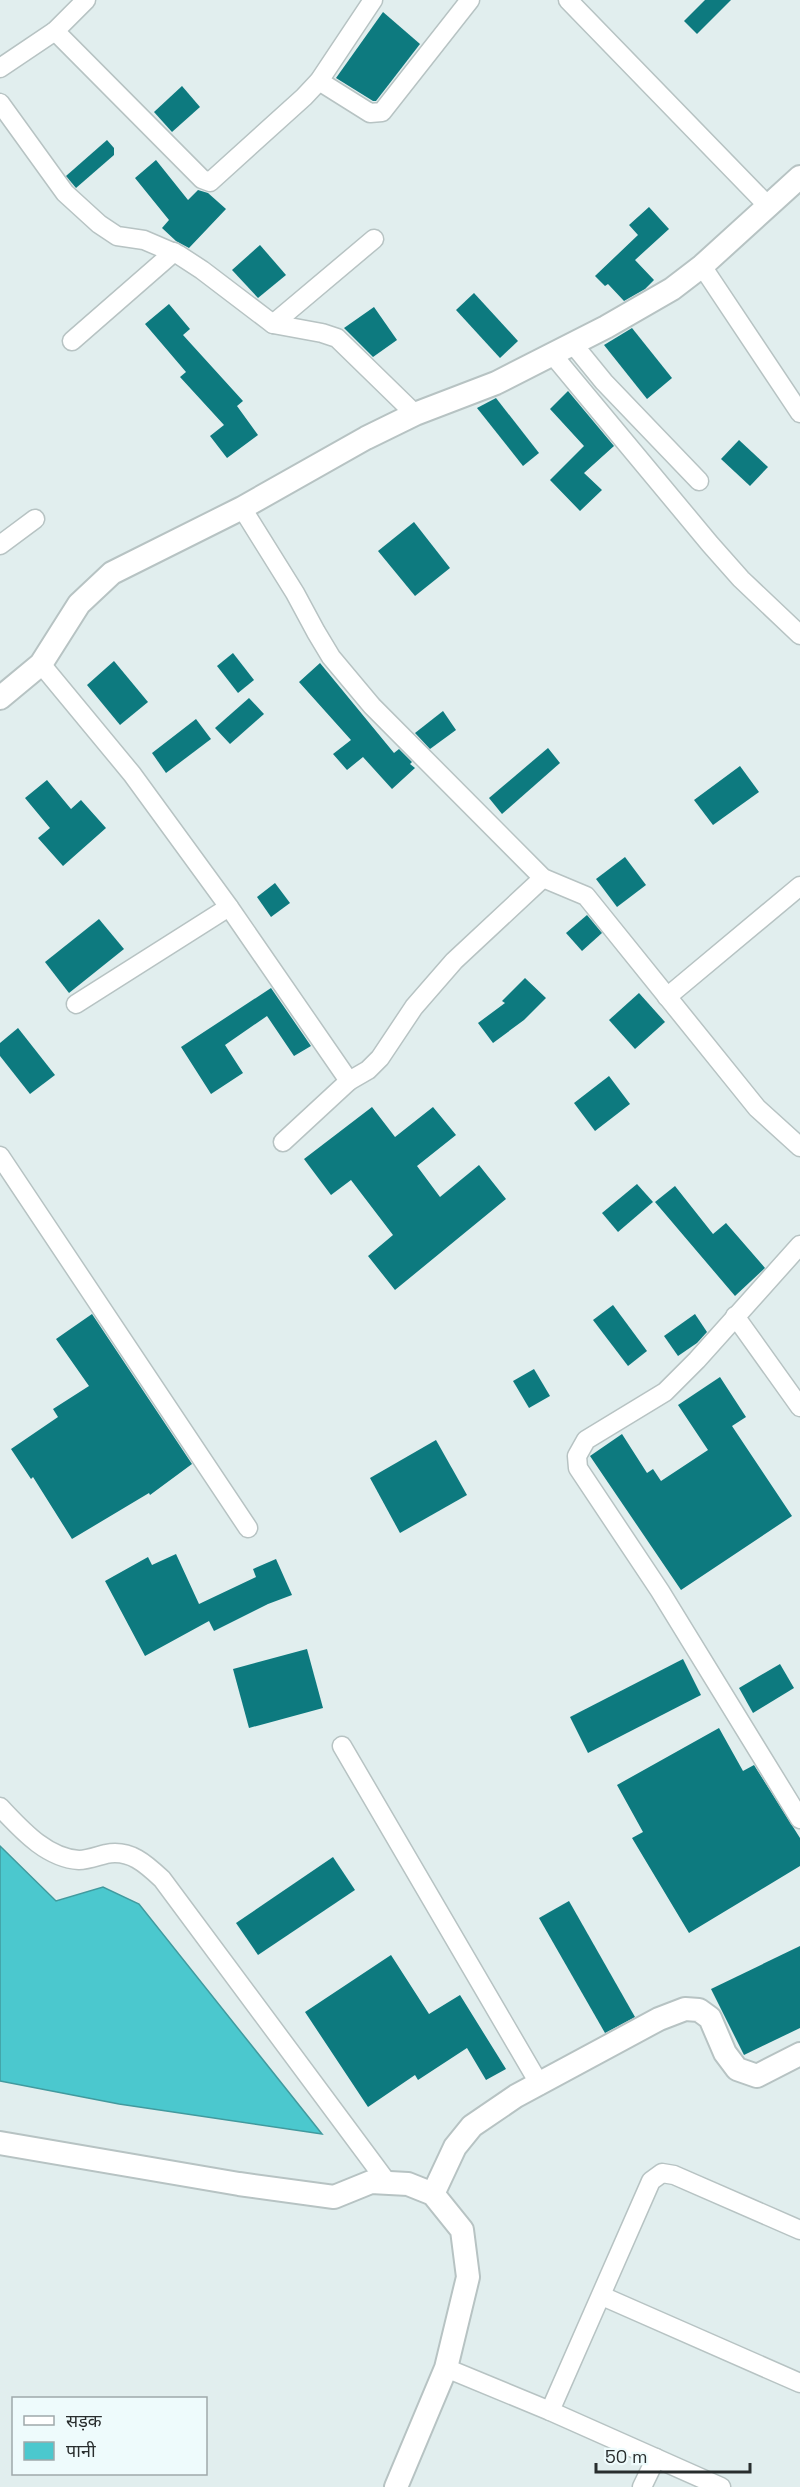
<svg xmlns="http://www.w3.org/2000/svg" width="800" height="2487" font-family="'Space Grotesk','Noto Sans Devanagari',sans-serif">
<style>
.water{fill:#4bc8ce;stroke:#419a9e;stroke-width:1.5}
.building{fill:#0d7a7f}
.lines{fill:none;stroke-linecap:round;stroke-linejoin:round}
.minor-casing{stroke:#b7c3c3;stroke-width:21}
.tertiary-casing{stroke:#b7c3c3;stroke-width:26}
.minor{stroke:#fff;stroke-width:18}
.tertiary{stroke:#fff;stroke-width:22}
</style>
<rect width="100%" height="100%" fill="#e1eeee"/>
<!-- water -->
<path class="water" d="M0,1846L56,1901L103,1887L139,1904L322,2134L119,2104L0,2081Z"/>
<!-- building -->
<g class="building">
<path d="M705,0H731L697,34L684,21Z"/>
<path d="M383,12L420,44L376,101H373L336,78Z"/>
<path d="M182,86L200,107L172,132L154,112Z"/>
<path d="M107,140L114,148V155L76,188L66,176Z"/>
<path d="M156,160L188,200L198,190L208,193L226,209L189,248L176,241L162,228L169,220L135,178Z"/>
<path d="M649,207L669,229L635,260L654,280L645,289L624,301L608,284L605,286L595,276L638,235L629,225Z"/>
<path d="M260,245L286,275L258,298L232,270Z"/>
<path d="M474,293L518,341L500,358L456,310Z"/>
<path d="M169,304L190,329L183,335L243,401L237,406L258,435L227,458L210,436L224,425L180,377L186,372L145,324Z"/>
<path d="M374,307L397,340L373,357L344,328Z"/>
<path d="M632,328L672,378L647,399L604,345Z"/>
<path d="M568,391L614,446L584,473L602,490L580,511L550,480L584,446L550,409Z"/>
<path d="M496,398L539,453L523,466L477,408Z"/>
<path d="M739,440L768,467L750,486L721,459Z"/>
<path d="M414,522L450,568L415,596L378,551Z"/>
<path d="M233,653L254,680L238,693L217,666Z"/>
<path d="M114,661L148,702L120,725L87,685Z"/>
<path d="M320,663L394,753L399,749L412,762L410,764L415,768L392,789L363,757L347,770L333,754L351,740L299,682Z"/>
<path d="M249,698L264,714L230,744L215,728Z"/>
<path d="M443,711L456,730L430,749L415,733Z"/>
<path d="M196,719L211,739L166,773L152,753Z"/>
<path d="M548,748L560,763L502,814L489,798Z"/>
<path d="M740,766L759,792L713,825L694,800Z"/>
<path d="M47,780L71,809L81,800L106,828L63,866L38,838L50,828L25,798Z"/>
<path d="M625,857L646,885L617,907L596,879Z"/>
<path d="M275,883L290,903L271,917L257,897Z"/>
<path d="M587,915L602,933L582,951L566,933Z"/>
<path d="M99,919L124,949L69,993L45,962Z"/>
<path d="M525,978L546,998L524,1020L493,1043L478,1023L505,1003L502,1001Z"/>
<path d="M271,988L311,1046L294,1056L267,1016L225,1045L243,1073L211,1094L181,1047Z"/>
<path d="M639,993L665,1022L635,1049L609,1020Z"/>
<path d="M18,1028L55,1075L30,1094L0,1056V1043Z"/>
<path d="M609,1076L630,1104L595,1131L574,1103Z"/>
<path d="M372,1107L395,1137L433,1107L456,1135L417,1166L440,1197L479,1165L506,1199L395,1290L368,1256L393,1235L351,1180L331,1195L304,1159Z"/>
<path d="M637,1184L653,1202L618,1232L602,1213Z"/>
<path d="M675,1186L713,1234L726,1223L765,1268L735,1296L655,1202Z"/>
<path d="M613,1305L647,1351L628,1366L593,1320Z"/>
<path d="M92,1314L192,1464L150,1495L149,1493L72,1539L33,1477L31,1479L11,1449L58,1417L53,1409L89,1386L56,1339Z"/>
<path d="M695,1314L707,1332L697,1343L678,1356L664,1336Z"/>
<path d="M534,1369L550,1396L529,1408L513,1381Z"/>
<path d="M720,1377L746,1417L732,1426L792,1516L681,1590L590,1456L622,1434L647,1473L653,1469L661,1481L708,1450L678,1405Z"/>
<path d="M436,1440L467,1495L400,1533L370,1478Z"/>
<path d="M176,1554L199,1604L256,1577L253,1569L276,1559L292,1595L268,1604L214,1631L209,1621L145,1656L105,1581L148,1557L152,1565Z"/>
<path d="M307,1649L323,1708L249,1728L233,1669Z"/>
<path d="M683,1659L701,1695L588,1753L570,1717Z"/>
<path d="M780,1664L794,1688L753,1713L739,1688Z"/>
<path d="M719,1728L743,1771L754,1765L800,1838V1866L689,1933L632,1838L643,1832L617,1785Z"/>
<path d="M333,1857L355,1890L258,1955L236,1923Z"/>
<path d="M569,1901L635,2017L605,2033L539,1918Z"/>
<path d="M800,1946V2028L744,2055L711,1989Z"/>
<path d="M391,1955L429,2014L460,1995L506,2069L486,2080L467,2048L418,2080L415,2075L368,2107L305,2012Z"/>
</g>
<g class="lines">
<defs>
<g id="minor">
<path d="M568,0L769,207"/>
<path d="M55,31L202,179L210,182L304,97L319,81L373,0"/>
<path d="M0,68L55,31L86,0"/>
<path d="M319,81L370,113L382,112L470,0"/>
<path d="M0,103L65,193L99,224L117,236L144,240L179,255L202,270L273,324L322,333L337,338L415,414"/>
<path d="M702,266L800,413"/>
<path d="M273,324L374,239"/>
<path d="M72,341L174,252"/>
<path d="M573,344L604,382L699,481"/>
<path d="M552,354L710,544L741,579L800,635"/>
<path d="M242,508L295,593L316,632L331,657L372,706L543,878L586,896L757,1108L800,1147"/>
<path d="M0,545L35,519"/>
<path d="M41,664L132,774L229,907L349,1081"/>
<path d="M667,997L800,886"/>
<path d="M76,1004L229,907"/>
<path d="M283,1142L349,1081L368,1070L380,1058L414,1007L454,961L543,878"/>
<path d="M0,1156L248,1528"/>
<path d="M800,1245L697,1360L665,1392L586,1440L577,1456L578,1468L660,1591L800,1819"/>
<path d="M735,1316L800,1407"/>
<path d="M342,1746L540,2085"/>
<path d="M0,1807C21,1829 46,1858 79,1860C87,1860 98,1856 106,1854C130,1849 146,1864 162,1879L387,2182"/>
<path d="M602,2296L800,2383"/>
<path d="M446,2368L550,2411L721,2487"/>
<path d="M550,2411L651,2181L662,2173L674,2175L800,2230"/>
<path d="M642,2487L656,2458"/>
</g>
<g id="tertiary">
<path d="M0,698L41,664L79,604L112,573L242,508L366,438L415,414L496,383L606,327L672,289L702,266L800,177"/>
<path d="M0,2143L239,2184L334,2197L371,2182L408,2184L433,2194L462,2230L468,2277L446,2368L396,2487"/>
<path d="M433,2194L455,2147L472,2126L516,2096L659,2019L685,2009L699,2010L710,2018L725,2053L737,2069L757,2076L800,2054"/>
</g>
</defs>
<!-- minor casing -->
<use href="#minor" class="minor-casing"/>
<!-- tertiary casing -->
<use href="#tertiary" class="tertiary-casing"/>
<!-- minor -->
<use href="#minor" class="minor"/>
<!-- tertiary -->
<use href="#tertiary" class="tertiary"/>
</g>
<!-- legend -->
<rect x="12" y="2397" width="195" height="78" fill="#eefbfc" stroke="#9fa9aa" stroke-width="1.5"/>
<rect x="24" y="2416" width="30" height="9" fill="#ffffff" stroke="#9fa9aa" stroke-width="1.5"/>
<text x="66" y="2427" font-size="18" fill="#292e2e">सड़क</text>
<rect x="24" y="2442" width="30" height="18" fill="#4bc8ce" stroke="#9fa9aa" stroke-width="1.5"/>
<text x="66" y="2457" font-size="18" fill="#292e2e">पानी</text>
<!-- scale -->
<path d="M596 2463v9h154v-9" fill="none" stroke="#292e2e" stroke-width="3"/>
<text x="605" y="2463" font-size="18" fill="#292e2e" stroke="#eefbfc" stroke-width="4.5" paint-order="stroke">50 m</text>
</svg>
